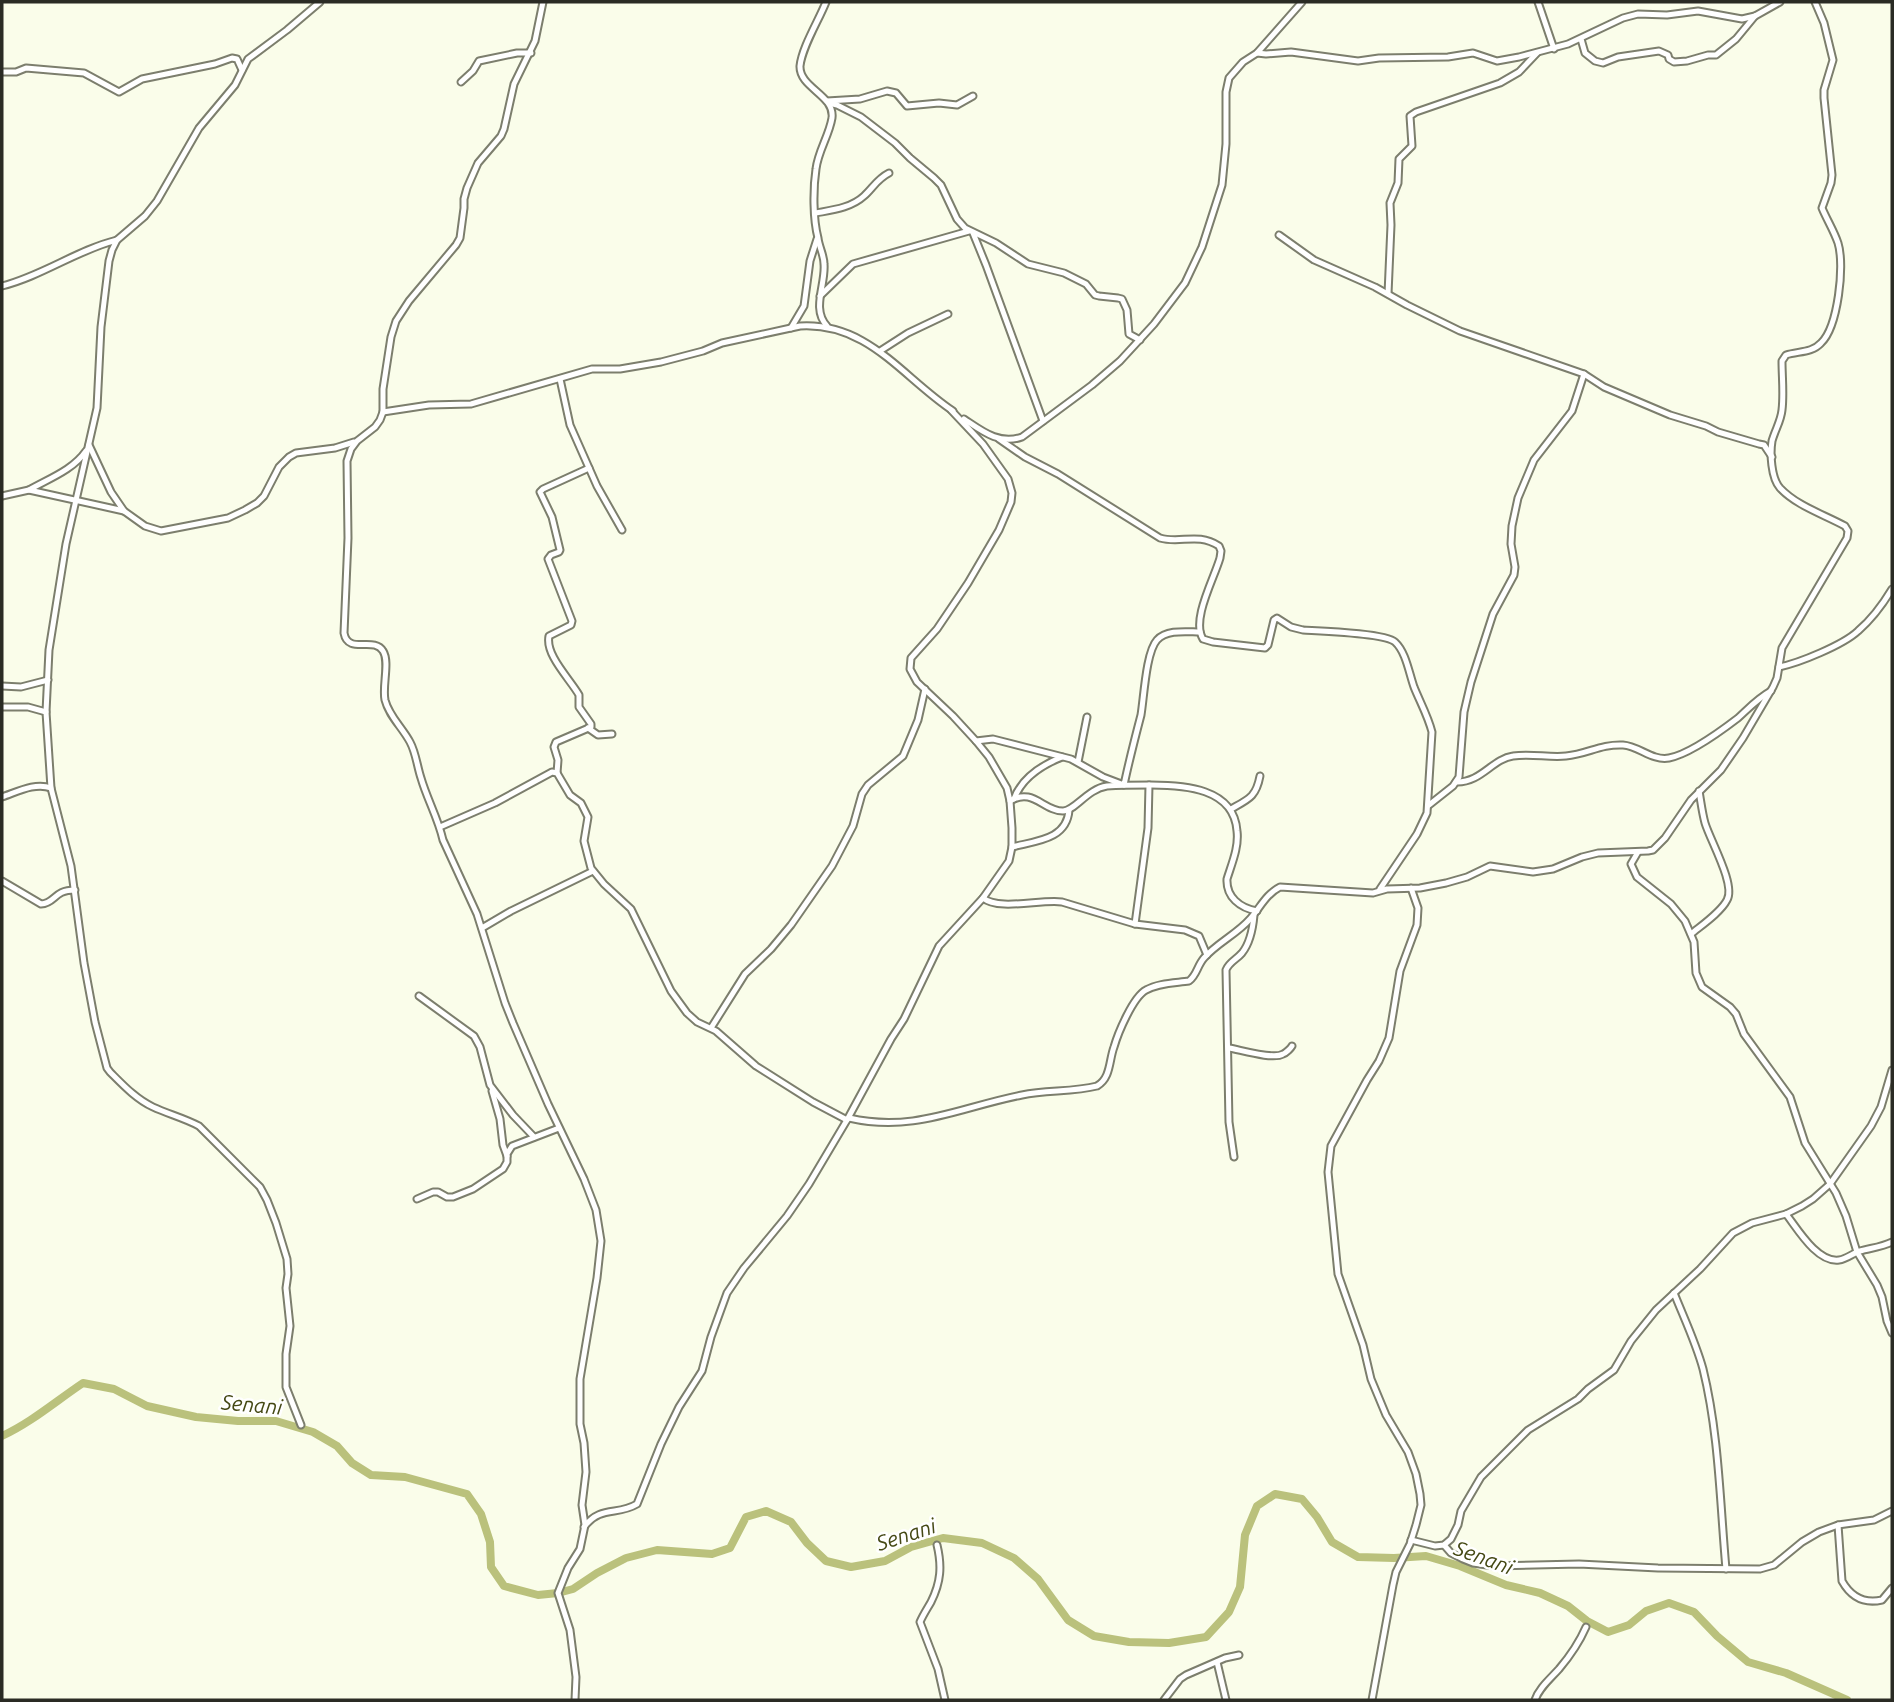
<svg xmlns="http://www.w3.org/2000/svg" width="1894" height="1702" font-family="Ubuntu,sans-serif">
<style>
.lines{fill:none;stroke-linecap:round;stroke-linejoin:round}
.river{stroke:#bac17c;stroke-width:8}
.minor-casing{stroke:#7c7e6d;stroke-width:9}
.minor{stroke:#fff;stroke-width:5}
.labels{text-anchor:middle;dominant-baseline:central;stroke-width:5;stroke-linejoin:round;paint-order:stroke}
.water-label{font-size:21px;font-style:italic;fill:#454915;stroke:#fff}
</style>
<rect width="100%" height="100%" fill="#fafdea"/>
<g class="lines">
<!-- river -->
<path class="river" d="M2,1436C32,1422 56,1401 83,1383L114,1389L147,1406L196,1417L238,1421H276L313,1432L337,1446L352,1463L371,1475L405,1477L467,1494L481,1514L490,1542L491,1567L504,1586L538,1595L558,1593L573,1589L597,1573L626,1558L657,1550L712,1554L730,1548L746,1517L766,1511L791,1522L807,1543L826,1561L851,1567L885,1561L911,1547L943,1538L982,1543L1014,1558L1038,1579L1068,1620L1094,1636L1129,1642L1169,1643L1206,1637L1229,1612L1240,1587L1245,1535L1257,1506L1275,1494L1302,1499L1317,1517L1332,1542L1358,1557L1394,1558L1426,1556L1460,1566L1506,1585L1540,1593L1568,1606L1587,1621L1608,1632L1629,1625L1646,1611L1669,1603L1694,1612L1717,1636L1748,1662L1786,1673L1847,1700"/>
<defs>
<g id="minor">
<path d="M543,2L535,41L514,84L504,129L501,136L478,163L467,188L464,199V208L460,238L456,245L409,301L396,321L391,337L383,389V412L380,420L375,427L357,441L351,449L347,461L348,538L344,633C348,655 374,636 383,651C390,662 382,686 385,700C389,716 402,727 410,742C416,753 417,766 421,778C427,799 438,818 443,840L477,914L505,1003L513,1023L548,1104L584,1179L596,1210L601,1241L597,1278L580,1379V1424L584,1443L586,1472L582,1505L585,1525L580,1549L568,1568L558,1593L570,1630L576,1677L575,1700"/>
<path d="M826,2C819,20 802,47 800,66C799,88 835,95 832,118C829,136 818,151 816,169C813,189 813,219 818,238C819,247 824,255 824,264C826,284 811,309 827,326"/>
<path d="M1538,2L1554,49"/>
<path d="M1581,39L1585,53L1595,61L1603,63L1618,57L1659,51L1668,55L1669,59L1674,62L1687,61L1708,55H1716L1736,39L1755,16"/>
<path d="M1257,53L1266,54L1291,52L1358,61L1379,58L1448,57L1473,53L1497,61L1519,57L1568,44L1623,18L1638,14L1667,15L1698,11L1742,19L1755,16L1780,2"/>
<path d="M2,72H16L26,68L84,73L119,92L142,79L215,64L232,58L237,59L242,70"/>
<path d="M461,82L473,71L479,61L517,53H531"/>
<path d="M827,101L860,99L887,91L896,93L907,106L939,103L957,105L973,96"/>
<path d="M829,103L837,105L861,117L895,143L910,158L934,178L941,185L957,219L965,228L996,243L1028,264L1064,273L1086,284L1095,295L1099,296L1118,298L1122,299L1127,310L1129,334L1140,340"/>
<path d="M816,213C832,210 851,208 864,196C873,188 877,179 889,173"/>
<path d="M973,233L986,265L1043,421"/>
<path d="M1279,235L1314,260L1375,287L1407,305L1460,331L1584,374L1604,387L1670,415L1706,426L1718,432L1759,444L1764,445L1772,457"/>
<path d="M2,286C42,276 77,250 117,240"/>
<path d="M1388,294L1391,225L1390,203L1398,183L1399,159L1412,146L1410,116L1416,112L1500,83L1519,72L1537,53"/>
<path d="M820,296L853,264L969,231"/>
<path d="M791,328L804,306L810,261L817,239"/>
<path d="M880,351L908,333L948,314"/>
<path d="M560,379L570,425L597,486L622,530"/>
<path d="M383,412L429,405L471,404L592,369H620L661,362L703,351L722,343L800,326C868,322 902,377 953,411"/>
<path d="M964,419C982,431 999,445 1022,437L1092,385L1120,361L1154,324L1185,283L1202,247L1222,185L1226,144V92L1229,78L1243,62L1257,53L1302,2"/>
<path d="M999,439L1025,457L1058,474L1160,538C1181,544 1197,532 1219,546L1221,551L1220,558C1214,579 1191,620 1203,639L1213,642L1265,648L1268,645L1274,620L1277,618L1291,627L1303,630C1319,631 1385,633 1395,642C1406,652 1409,673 1414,687C1420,702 1428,716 1432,732L1427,813L1417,834L1380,889"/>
<path d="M89,445L111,492L124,511L145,526L161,531L228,518L245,510L257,503L264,496L279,467L289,457L296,453L335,448L354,442"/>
<path d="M29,490C48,479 73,470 86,451"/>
<path d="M2,496L29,490L124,511"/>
<path d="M1779,667C1799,663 1843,645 1858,631C1872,619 1883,604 1892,589"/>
<path d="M2,686L21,687L48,680"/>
<path d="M2,707H28L46,712"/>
<path d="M588,728L598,735L612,734"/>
<path d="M976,741L993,739L1071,759L1103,777L1124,785C1129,761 1135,738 1141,715C1144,697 1146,652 1157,640C1167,629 1187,632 1200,632"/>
<path d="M1078,762L1087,717"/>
<path d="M557,773L558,760L554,747L556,742L591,727V724L579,707V695C570,679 545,655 549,636L571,625L572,621L548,559L551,555L559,552L560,550L552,517L540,492L543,489L589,468"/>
<path d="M1456,782C1481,783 1492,759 1513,756C1531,753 1549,758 1566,756C1588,754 1600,744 1623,745C1639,746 1652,761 1669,758C1690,754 1721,731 1738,718C1749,708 1758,698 1771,691"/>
<path d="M2,797C17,792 35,782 51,788"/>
<path d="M1014,799C1022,777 1042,765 1062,757"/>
<path d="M1010,801C1033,787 1043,811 1063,811C1075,811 1087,789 1107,786C1122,785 1136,785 1151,785C1184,785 1234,788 1237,831C1239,847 1232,863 1227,879C1226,897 1240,908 1257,911"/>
<path d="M1429,805L1453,786L1459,777L1464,712L1471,682L1493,614L1514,575L1515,567L1511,544L1512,526L1518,498L1534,460L1572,411L1584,374"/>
<path d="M1231,809C1249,799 1256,797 1260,776"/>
<path d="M440,827L495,803L552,772L557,773L570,795L581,803L588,817L584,841L591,868L604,884L631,909L671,991L687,1013L697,1022L716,1031L756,1066L813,1102L847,1120"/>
<path d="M1012,847C1035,841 1067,840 1069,810"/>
<path d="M1638,852L1631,864L1637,877L1671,904L1685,921L1694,942L1696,973L1702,987L1730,1007L1736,1014L1744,1034L1790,1097L1805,1143L1836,1193L1846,1216L1857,1252L1877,1285L1882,1297L1887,1321L1892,1333"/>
<path d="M2,881L41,904C56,903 53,890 75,890"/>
<path d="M983,898C999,911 1041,899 1062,902L1135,924L1185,930L1199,936L1207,955"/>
<path d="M1135,924L1148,828L1149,785"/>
<path d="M482,928L511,911L593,871"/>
<path d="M1691,934C1702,925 1721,912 1727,900C1736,885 1710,840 1705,823C1702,812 1701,802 1699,791"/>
<path d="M419,996L474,1036L480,1047L490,1085L513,1115L534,1137"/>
<path d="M711,1028L745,974L771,949L791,925L832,866L853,826L862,794L868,785L903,756L918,720L925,689"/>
<path d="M1229,1048C1241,1050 1273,1060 1283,1054C1286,1053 1291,1048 1292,1046"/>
<path d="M492,1091L500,1119L503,1145L507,1156"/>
<path d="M849,1118C914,1133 960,1107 1022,1095C1047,1090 1073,1092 1097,1086C1111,1078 1109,1060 1114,1047C1118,1033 1133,997 1146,990C1158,983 1175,983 1189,981C1197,975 1197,966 1204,958C1217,943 1237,934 1250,919C1260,908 1266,894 1280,887L1373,893L1387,889L1420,888L1446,883L1467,877L1490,866L1533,872L1553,869L1582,857L1598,853L1648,851L1653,850L1665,838L1691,800L1721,770L1743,738L1773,687L1777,678L1782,648L1847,538L1848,531L1845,526C1823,514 1797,506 1780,488C1771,478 1770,453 1772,441C1775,430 1781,421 1782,410C1784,394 1782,377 1782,361L1786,355C1798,351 1812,353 1821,343C1838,327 1845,265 1838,243C1834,231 1827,220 1822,208L1831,183L1832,175L1824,98V90L1833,60L1824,23L1815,2"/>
<path d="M1234,1157L1229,1122L1226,970C1229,962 1236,960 1242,953C1250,943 1253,927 1254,915"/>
<path d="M417,1199L433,1192H438L447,1197H453L473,1189L503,1169L507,1162V1154L512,1146L559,1128"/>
<path d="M1786,1214C1797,1228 1817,1263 1839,1260C1847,1259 1853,1253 1860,1251C1871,1248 1882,1247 1892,1242"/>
<path d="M1674,1293C1684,1318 1696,1343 1703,1369C1719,1434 1720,1503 1726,1569"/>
<path d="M301,1425L286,1387V1354L290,1326L286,1288L288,1274L287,1259L276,1223L267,1200L260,1187L199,1126C184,1118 168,1114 153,1107C136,1099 123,1085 110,1072L107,1068L95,1022L84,963L71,866L51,788L46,712L49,650L66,544L97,408L101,327L109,261L112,250L117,240L145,216L157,201L199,128L235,85L248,59L287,30L320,2"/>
<path d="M1838,1525L1842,1581C1851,1597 1864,1604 1882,1600L1892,1588"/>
<path d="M584,1527C601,1505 617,1516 637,1504L661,1444L679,1407L702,1371L711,1337L727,1293L744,1268L787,1216L809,1184L847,1120L891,1039L904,1019L939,946L983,898L1009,861L1012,847V828L1010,801L1007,788L989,757L976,741L953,716L917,682L910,669L911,658L937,629L968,583L999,530L1011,502L1012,493L1008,479L983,444L951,410"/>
<path d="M1411,1540L1435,1546L1444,1545L1451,1539L1458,1525L1461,1511L1481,1477L1528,1430L1578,1399L1588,1389L1614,1370L1631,1341L1656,1310L1700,1269L1733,1233L1752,1223L1786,1214L1802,1206L1813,1199L1830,1184L1871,1126L1881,1107L1892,1070"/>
<path d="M937,1545C942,1566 941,1582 931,1602C927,1609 923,1615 920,1622L938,1669L945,1700"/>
<path d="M1444,1545L1451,1553L1463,1559L1473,1563L1494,1566L1579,1564L1658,1568L1760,1569L1774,1565L1802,1542L1819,1532L1838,1525L1874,1520L1892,1511"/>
<path d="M1217,1662L1226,1700"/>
<path d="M1164,1700L1180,1679L1186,1675L1225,1658L1239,1655"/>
<path d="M1372,1700L1393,1585L1396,1572L1410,1544L1416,1525L1421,1505L1420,1494L1416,1474L1408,1452L1386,1415L1371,1379L1363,1345L1338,1274L1328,1172L1331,1146L1367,1080L1379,1061L1389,1038L1400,971L1417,925L1418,908L1411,888"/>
<path d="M1535,1700C1539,1688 1550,1679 1559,1669C1570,1656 1579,1643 1586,1627"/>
</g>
</defs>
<!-- minor casing -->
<use href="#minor" class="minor-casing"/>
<!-- minor -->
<use href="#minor" class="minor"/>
</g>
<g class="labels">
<!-- water labels -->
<g class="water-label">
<text transform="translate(252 1404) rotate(5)">Senani</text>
<text transform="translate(906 1534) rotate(-18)">Senani</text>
<text transform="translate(1484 1557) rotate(20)">Senani</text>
</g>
</g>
<!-- border -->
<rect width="1894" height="1702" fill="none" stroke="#2a2b24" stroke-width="7"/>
</svg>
